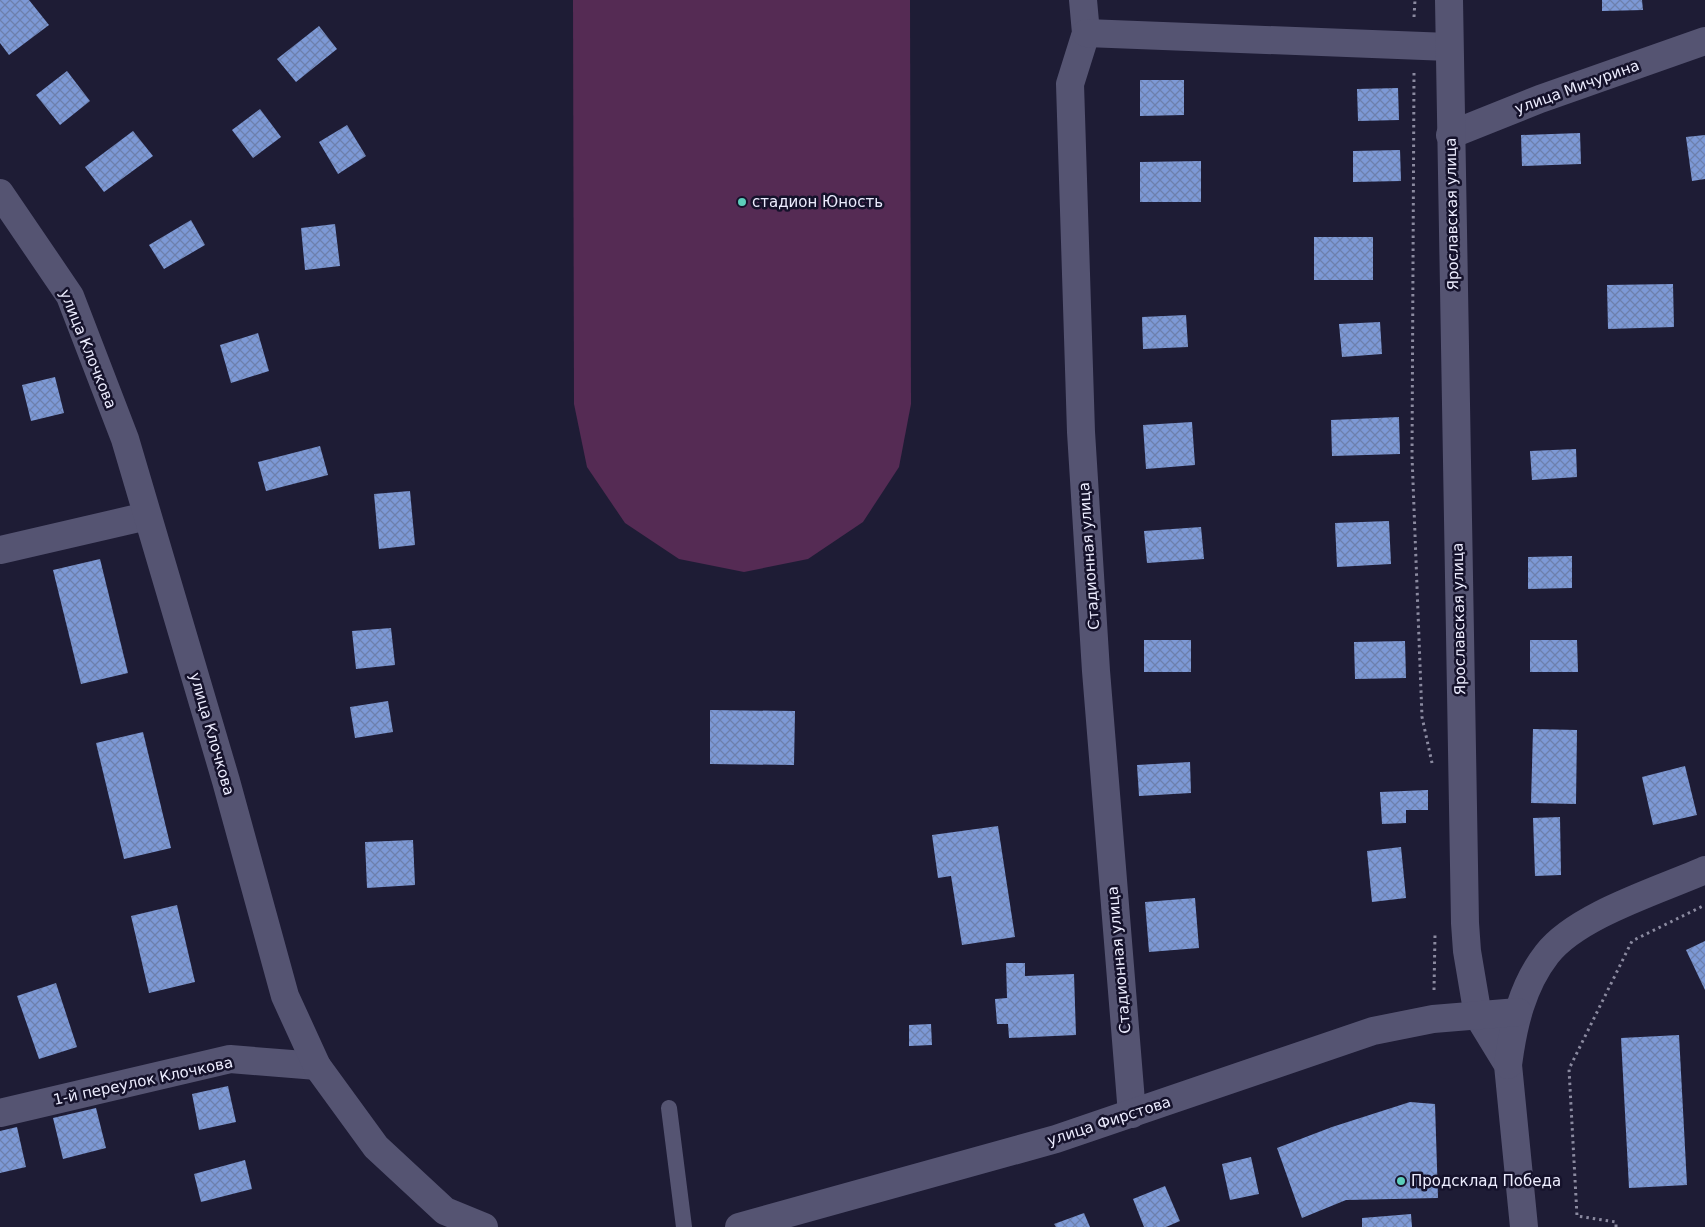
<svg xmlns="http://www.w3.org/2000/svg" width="1705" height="1227" font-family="'DejaVu Sans',sans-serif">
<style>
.pitch{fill:#552b54}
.building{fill:url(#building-cross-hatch)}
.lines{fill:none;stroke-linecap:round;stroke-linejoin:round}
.path{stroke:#8b8aa0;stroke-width:3;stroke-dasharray:2.5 4;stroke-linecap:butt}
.lane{stroke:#555472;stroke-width:16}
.street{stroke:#555472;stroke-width:28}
.secondary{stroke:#555472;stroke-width:28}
.poi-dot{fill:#5cceba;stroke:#15122b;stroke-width:2}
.labels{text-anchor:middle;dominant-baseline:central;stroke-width:5;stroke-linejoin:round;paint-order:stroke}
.street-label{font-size:15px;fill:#ececfe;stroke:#15122b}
.poi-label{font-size:15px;fill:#ececfe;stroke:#15122b;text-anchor:start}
</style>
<defs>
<pattern id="building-cross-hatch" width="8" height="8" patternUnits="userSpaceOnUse" patternTransform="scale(1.25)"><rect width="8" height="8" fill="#7d99d6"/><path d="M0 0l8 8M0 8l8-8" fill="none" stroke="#6d80ad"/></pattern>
</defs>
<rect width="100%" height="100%" fill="#1e1c35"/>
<!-- pitch -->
<path class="pitch" d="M573,0H910L911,404L899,467L863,522L808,559L744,572L679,559L625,523L587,467L574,404Z"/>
<!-- building -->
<g class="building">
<path d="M0,0H29L49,25L9,55L0,43Z"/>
<path d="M1602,0H1642L1643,10L1602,11Z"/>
<path d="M319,26L337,49L296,82L277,59Z"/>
<path d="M67,71L90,101L60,125L36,95Z"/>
<path d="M1140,80H1184V115L1140,116Z"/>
<path d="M1398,88L1399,120L1358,121L1357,89Z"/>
<path d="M260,109L281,137L253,158L232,130Z"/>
<path d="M347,125L366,156L338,174L319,142Z"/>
<path d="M133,131L153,156L104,192L85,167Z"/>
<path d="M1580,133L1581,164L1522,166L1521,135Z"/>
<path d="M1705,135V179L1692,181L1686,137Z"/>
<path d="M1400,150L1401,181L1353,182V151Z"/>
<path d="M1201,161V202H1140V162Z"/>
<path d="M191,220L205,245L164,269L149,245Z"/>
<path d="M335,224L340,266L305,270L301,228Z"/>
<rect x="1314" y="237" width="59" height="43"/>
<path d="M1673,284L1674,327L1608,329L1607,285Z"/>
<path d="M1186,315L1188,347L1143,349L1142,317Z"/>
<path d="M1380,322L1382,354L1342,357L1339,324Z"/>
<path d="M258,333L269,371L231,383L220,345Z"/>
<path d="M55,377L64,413L31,421L22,385Z"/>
<path d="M1399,417L1400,454L1332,456L1331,420Z"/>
<path d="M1192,422L1195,465L1146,469L1143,425Z"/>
<path d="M320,446L328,475L266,491L258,462Z"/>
<path d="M1576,449L1577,477L1532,480L1530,451Z"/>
<path d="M410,491L415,545L379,549L374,494Z"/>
<path d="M1389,521L1391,564L1337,567L1335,523Z"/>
<path d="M1201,527L1204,559L1147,563L1144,531Z"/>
<path d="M1572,556V588L1528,589V557Z"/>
<path d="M100,559L128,673L81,684L53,570Z"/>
<path d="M391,628L395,665L356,669L352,631Z"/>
<rect x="1144" y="640" width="47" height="32"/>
<path d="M1530,640H1577L1578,672H1530Z"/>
<path d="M1405,641L1406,678L1355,679L1354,642Z"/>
<path d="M388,701L393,732L355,738L350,707Z"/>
<path d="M710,710L795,711L794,765L710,764Z"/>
<path d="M1533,729L1577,730L1576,804L1531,803Z"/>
<path d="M143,732L171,848L124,859L96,743Z"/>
<path d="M1190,762L1191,793L1139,796L1137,765Z"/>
<path d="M1685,766L1697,815L1653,825L1642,777Z"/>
<path d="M1428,790V810H1406V823L1382,824L1380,792Z"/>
<path d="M1560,817L1561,875L1535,876L1533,818Z"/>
<path d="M998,826L1015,937L962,945L951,876L938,878L932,835Z"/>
<path d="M413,840L415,885L367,888L365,842Z"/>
<path d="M1401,847L1406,898L1372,902L1367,851Z"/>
<path d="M1195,898L1199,948L1149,952L1145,902Z"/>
<path d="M177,905L195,982L149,993L131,916Z"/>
<path d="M1705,941V990L1686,950Z"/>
<path d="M1006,963H1025V976L1074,974L1076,1035L1009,1038L1008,1024H997L995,999L1007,998Z"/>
<path d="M56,983L77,1047L39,1059L17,996Z"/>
<path d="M931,1024L932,1045L909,1046V1025Z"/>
<path d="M1679,1035L1687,1185L1629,1188L1621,1038Z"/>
<path d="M228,1086L236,1122L199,1130L192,1094Z"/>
<path d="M1410,1102L1435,1104L1438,1198L1346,1200L1302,1218L1277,1148L1332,1127Z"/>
<path d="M96,1108L106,1148L63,1159L53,1118Z"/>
<path d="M17,1127L26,1167L0,1173V1131Z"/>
<path d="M1251,1157L1259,1194L1230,1200L1222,1164Z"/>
<path d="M245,1160L252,1189L201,1202L194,1174Z"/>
<path d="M1165,1186L1180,1221L1166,1227H1144L1133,1199Z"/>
<path d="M1084,1213L1090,1227H1056L1054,1224Z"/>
<path d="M1411,1214L1412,1227H1362V1218Z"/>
</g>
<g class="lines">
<!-- path -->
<g class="path">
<path d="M1414,17L1415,0"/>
<path d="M1414,73L1412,456L1422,717L1432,763"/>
<path d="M1434,990L1435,934"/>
<path d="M1616,1227V1222L1577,1216L1569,1069L1632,941L1705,905"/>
</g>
<!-- lane -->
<path class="lane" d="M669,1108L684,1227"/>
<!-- street -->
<g class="street">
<path d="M1083,0L1086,33L1070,84L1081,432L1096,671L1132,1114"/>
<path d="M1086,33L1449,47"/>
<path d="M1450,135L1540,99L1705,41"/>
<path d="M0,550L147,516"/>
<path d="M0,1113L230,1059L317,1066"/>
</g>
<!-- secondary -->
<g class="secondary">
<path d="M1449,0L1465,923L1467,951L1478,1016L1508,1065L1524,1227"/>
<path d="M0,193L70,296L125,439L226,781L285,996L317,1066L376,1147L445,1211L484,1227"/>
<path d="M1508,1065C1513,1026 1522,986 1547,954C1577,915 1660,890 1705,870"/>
<path d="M739,1227L1056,1139L1373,1031L1433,1019L1518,1012"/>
</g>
</g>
<!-- markers -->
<g class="poi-dot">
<circle cx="742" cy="202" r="5"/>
<circle cx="1401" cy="1181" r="5"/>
</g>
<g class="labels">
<!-- street labels -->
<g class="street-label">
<text transform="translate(1577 87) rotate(-20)">улица Мичурина</text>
<text transform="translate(1452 214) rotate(-91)">Ярославская улица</text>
<text transform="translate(88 349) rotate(68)">улица Клочкова</text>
<text transform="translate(1089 556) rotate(-94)">Стадионная улица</text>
<text transform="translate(1459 619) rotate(-91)">Ярославская улица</text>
<text transform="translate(212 734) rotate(74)">улица Клочкова</text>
<text transform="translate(1119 960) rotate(-95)">Стадионная улица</text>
<text transform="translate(143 1081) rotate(-12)">1-й переулок Клочкова</text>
<text transform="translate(1109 1121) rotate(-18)">улица Фирстова</text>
</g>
<!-- poi labels -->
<g class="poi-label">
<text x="752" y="202">стадион Юность</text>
<text x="1411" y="1181">Продсклад Победа</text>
</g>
</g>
</svg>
